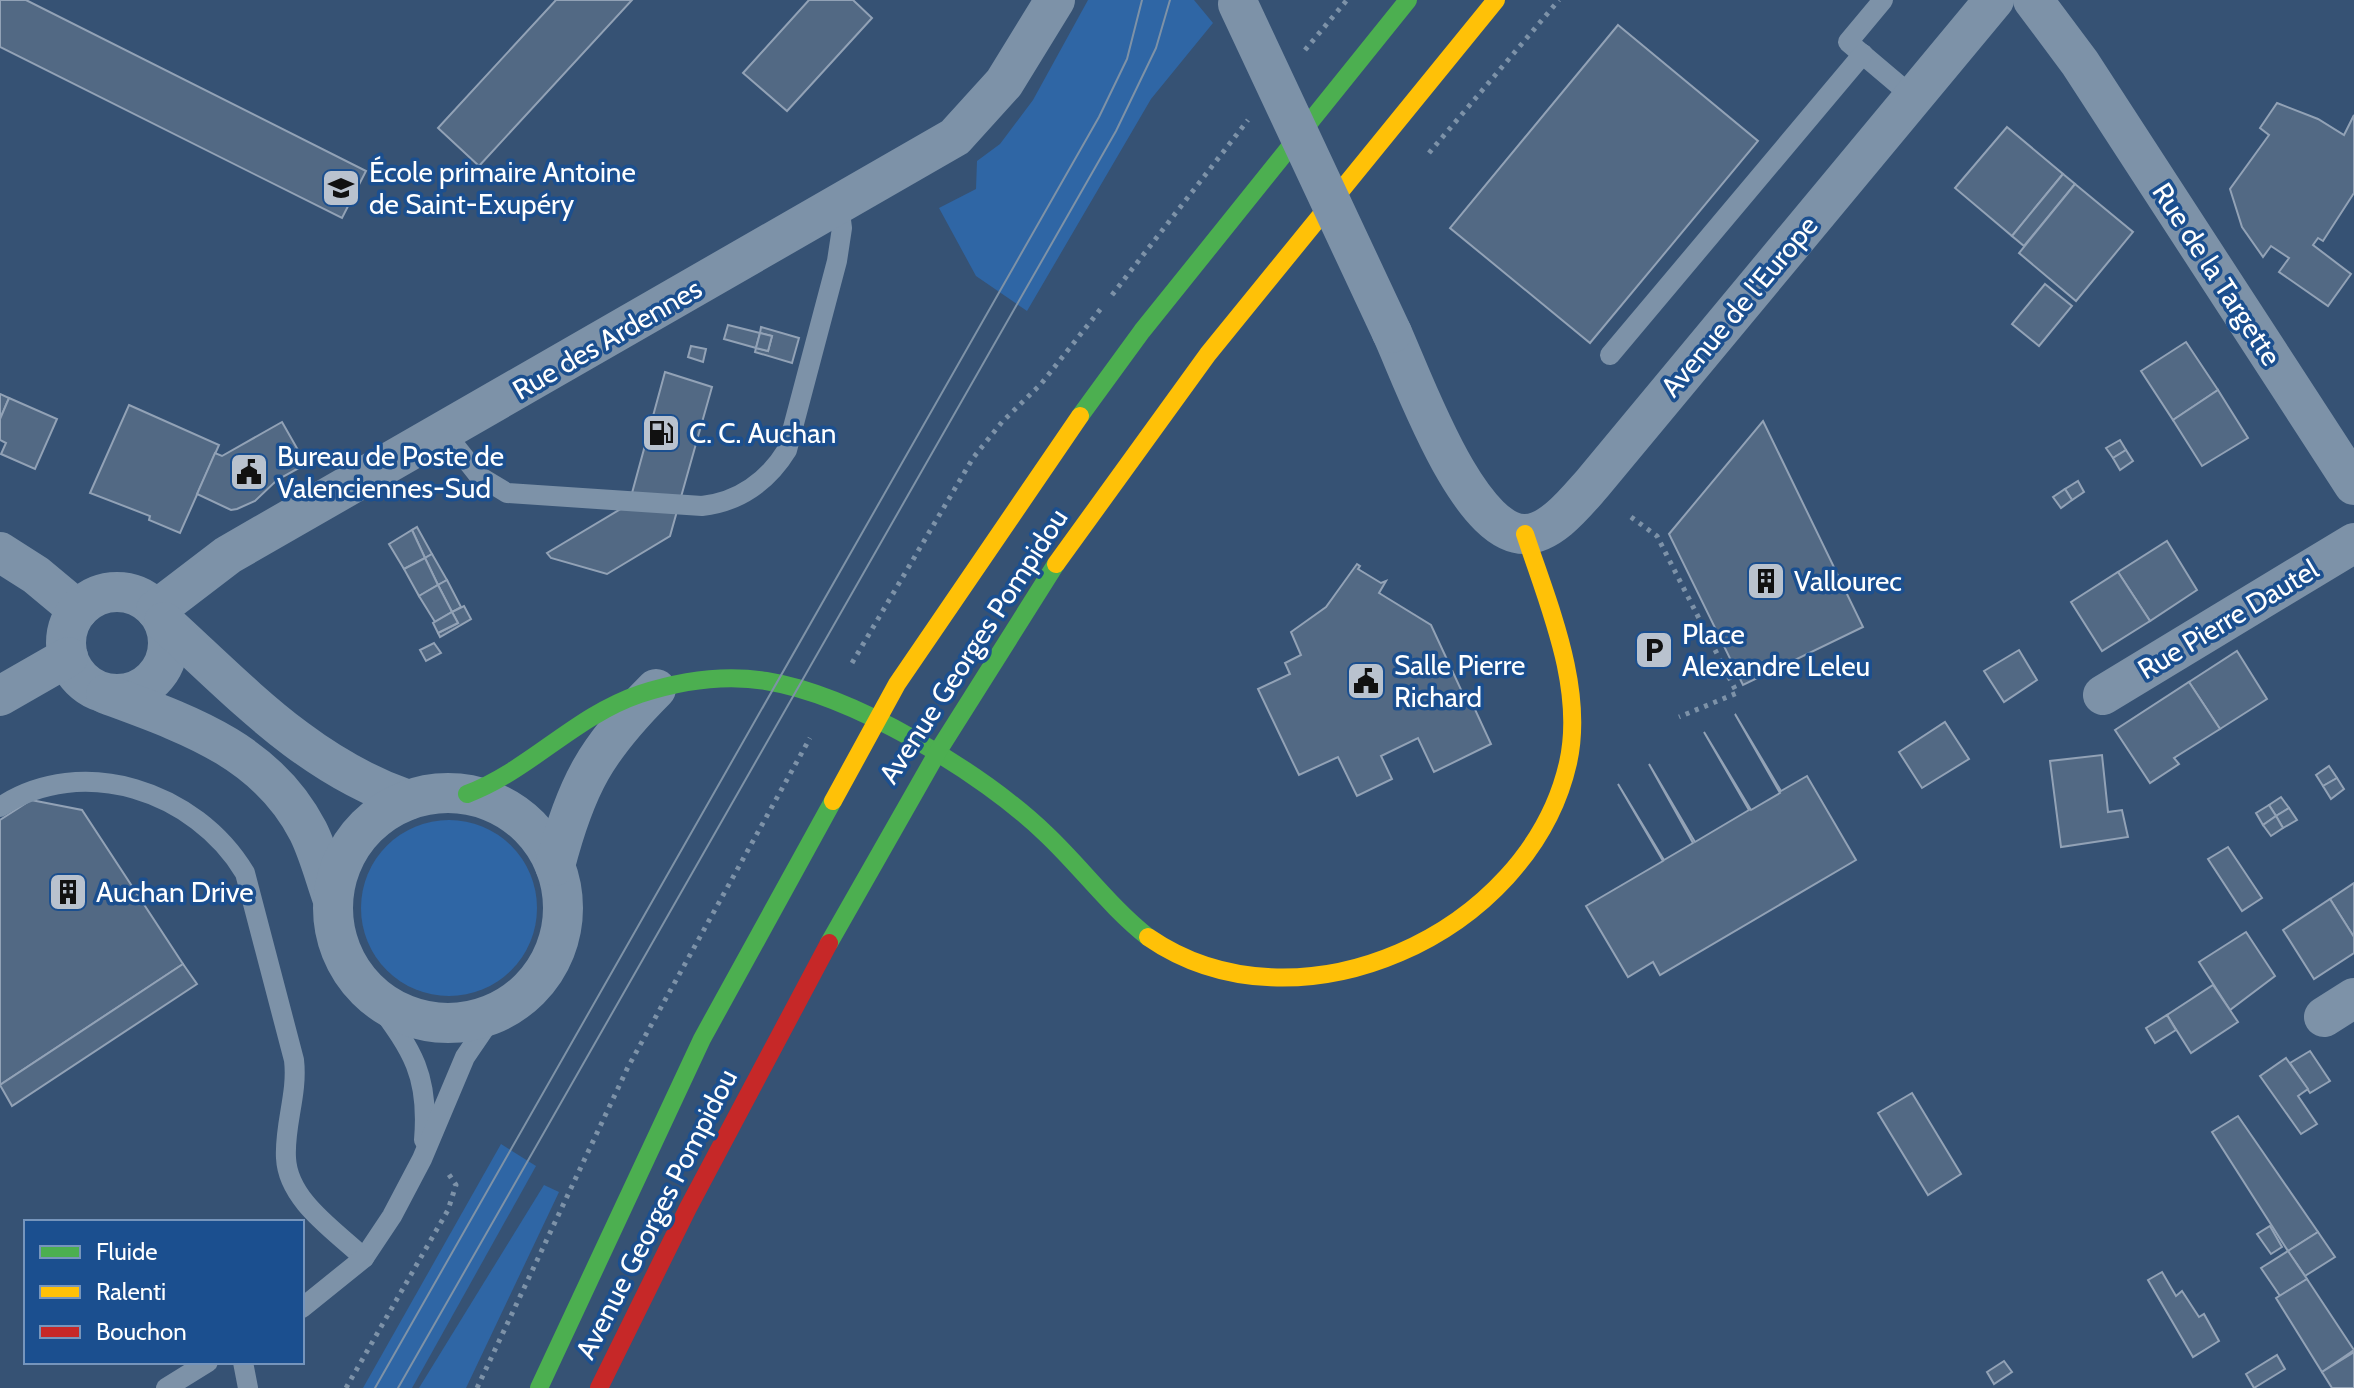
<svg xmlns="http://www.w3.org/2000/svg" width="2354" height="1388" font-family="Cabin,sans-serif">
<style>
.green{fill:#2f66a5}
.building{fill:#526984;stroke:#92a2b6;stroke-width:2}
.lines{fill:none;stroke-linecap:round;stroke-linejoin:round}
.path{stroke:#7d92a8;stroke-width:5;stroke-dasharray:4 6;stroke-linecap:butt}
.lane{stroke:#7d92a8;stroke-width:20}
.street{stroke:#7d92a8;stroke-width:40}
.fast{stroke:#4caf50;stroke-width:18}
.slow{stroke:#ffc107;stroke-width:18}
.jam{stroke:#c62828;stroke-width:18}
.tram{stroke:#7e92a7;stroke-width:2}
.street-bridge{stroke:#7d92a8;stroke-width:40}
.labels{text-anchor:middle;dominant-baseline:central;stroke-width:7;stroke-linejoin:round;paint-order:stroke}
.poi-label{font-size:28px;fill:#fff;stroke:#1b4f8f;text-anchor:start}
.street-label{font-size:28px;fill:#fff;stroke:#1b4f8f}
</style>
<rect width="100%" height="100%" fill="#365274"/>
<!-- green -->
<g class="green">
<path d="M1088,0H1194L1213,23L1151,99L1027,311L976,276L939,208L976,189L977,161L1000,144L1033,100Z"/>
<circle cx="449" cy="908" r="88"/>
<path d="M501,1144L536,1166L412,1388H363Z"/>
<path d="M544,1185L559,1192L466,1388H419Z"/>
</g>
<!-- building -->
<g class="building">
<path d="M0,0H26L366,171L342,218L0,47Z"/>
<path d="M556,0H632L479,166L438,128Z"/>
<path d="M809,0H853L872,18L787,111L743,73Z"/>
<path d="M1618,25L1758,141L1590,343L1450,228Z"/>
<path d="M2277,103L2318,119L2344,135L2354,115V193L2323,241L2318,238L2313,245L2351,274L2328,306L2279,272L2289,258L2271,246L2263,257L2242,227L2230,189L2269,135L2260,128Z"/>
<path d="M2007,127L2063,174L2012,236L1955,188Z"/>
<path d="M2063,174L2075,184L2024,246L2012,236Z"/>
<path d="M2075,184L2133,232L2076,301L2019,253Z"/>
<path d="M2045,284L2072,306L2039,346L2012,324Z"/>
<path d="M728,325L760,333L756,348L724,339Z"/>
<path d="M761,327L799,338L792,363L755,352L756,348L768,351L772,336L760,333Z"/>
<path d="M760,333L772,336L768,351L756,348Z"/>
<path d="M2186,342L2218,390L2173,420L2141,371Z"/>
<path d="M691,346L706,349L703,362L688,357Z"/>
<path d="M665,372L712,387L670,536L607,574L551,558L547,553L629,504Z"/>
<path d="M2218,390L2248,438L2202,466L2173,420Z"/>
<path d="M0,394L9,398L0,419Z"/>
<path d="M9,398L57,419L35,469L1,454L6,443L0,440V419Z"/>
<path d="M129,405L219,445L180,533L149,520L150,516L90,493Z"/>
<path d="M1763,421L1863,627L1743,685L1669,534Z"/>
<path d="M282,422L306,464L277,480L255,501L237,509L231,510L197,494L215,453L222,456Z"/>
<path d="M2120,440L2126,450L2113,458L2106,448Z"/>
<path d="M2126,450L2133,461L2120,470L2113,458Z"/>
<path d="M2078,481L2084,492L2072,500L2065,489Z"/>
<path d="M2065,489L2072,500L2061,508L2053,497Z"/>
<path d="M417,527L432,554L425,558L412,530Z"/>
<path d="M412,530L425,558L404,569L389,544Z"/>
<path d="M2167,541L2197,590L2150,621L2118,572Z"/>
<path d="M432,554L447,580L438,585L425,558Z"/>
<path d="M425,558L438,585L419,596L404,569Z"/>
<path d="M1357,564L1360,566L1358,569L1381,583L1386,581L1379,593L1431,625L1469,707L1473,705L1491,744L1434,772L1418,738L1381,756L1392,779L1357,796L1338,757L1299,775L1258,689L1290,674L1285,663L1301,655L1291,632L1326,607Z"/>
<path d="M2118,572L2150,621L2102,651L2071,602Z"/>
<path d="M447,580L461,607L452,612L438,585Z"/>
<path d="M438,585L452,612L435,622L419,596Z"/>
<path d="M464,606L471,619L440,637L438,633L458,623L452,612Z"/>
<path d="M452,612L458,623L438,633L433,623Z"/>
<path d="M434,643L441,653L426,661L420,650Z"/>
<path d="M2019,650L2037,680L2004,702L1984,671Z"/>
<path d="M2237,651L2267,699L2220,729L2189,682Z"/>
<path d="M2189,682L2220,729L2174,758L2179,764L2150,783L2115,730Z"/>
<path d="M1735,714L1781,791L1807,776L1856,860L1660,975L1653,962L1628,977L1586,906L1663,861L1618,784L1664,860L1693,843L1649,764L1695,842L1749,810L1704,732L1751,810L1780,793Z"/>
<path d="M1945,722L1969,759L1922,788L1899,752Z"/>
<path d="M2102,755L2108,812L2122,810L2128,837L2061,847L2050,761Z"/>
<path d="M2329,766L2337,778L2323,786L2316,775Z"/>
<path d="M2337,778L2344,789L2331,799L2323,786Z"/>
<path d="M2281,797L2289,808L2276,816L2269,805Z"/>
<path d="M31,800L82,810L183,964L0,1085V820Z"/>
<path d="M2269,805L2276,816L2263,825L2256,813Z"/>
<path d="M2289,808L2297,820L2283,828L2276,816Z"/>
<path d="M2276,816L2283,828L2271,836L2263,825Z"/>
<path d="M2228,847L2262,898L2242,911L2208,859Z"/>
<path d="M2354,883V937L2330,899Z"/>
<path d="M2330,899L2354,937V953L2314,979L2283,930Z"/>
<path d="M2246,932L2275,976L2230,1010L2199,962Z"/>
<path d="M183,964L197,984L12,1106L0,1085Z"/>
<path d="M2213,985L2238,1022L2191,1053L2167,1015Z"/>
<path d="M2167,1015L2176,1030L2155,1043L2146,1028Z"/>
<path d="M2310,1051L2330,1081L2310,1093L2290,1063Z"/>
<path d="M2286,1058L2308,1089L2298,1096L2317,1124L2301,1134L2260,1076Z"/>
<path d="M1912,1093L1961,1174L1928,1195L1878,1113Z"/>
<path d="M2238,1116L2318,1232L2288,1251L2212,1132Z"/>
<path d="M2270,1226L2282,1247L2271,1254L2257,1234Z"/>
<path d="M2318,1232L2335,1257L2305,1276L2288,1251Z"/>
<path d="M2288,1251L2307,1279L2280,1296L2261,1268Z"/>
<path d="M2162,1272L2176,1296L2182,1291L2199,1317L2204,1314L2219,1341L2193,1357L2148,1280Z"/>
<path d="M2307,1279L2354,1350L2322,1372L2276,1298Z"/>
<path d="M2354,1352V1388H2332L2322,1372Z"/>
<path d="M2277,1355L2285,1369L2254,1388L2246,1374Z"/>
<path d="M2004,1361L2012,1372L1994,1384L1987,1372Z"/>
</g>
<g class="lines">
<!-- path -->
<g class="path">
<path d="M1305,50L1347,0"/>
<path d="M1429,153L1559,0"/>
<path d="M1112,295L1248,120"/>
<path d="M1631,517L1657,536L1737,693L1679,717"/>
<path d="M852,663L973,458L1002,422L1041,384L1103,306"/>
<path d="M346,1388L448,1210L456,1185L448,1173"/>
<path d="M477,1388L628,1067L810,738"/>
</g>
<!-- lane -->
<g class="lane">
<path d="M1883,0L1848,42L1913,97"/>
<path d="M1610,355L1863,54"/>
<path d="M445,433L479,476L507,493L702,506C739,502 768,481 787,450L837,261L842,228L839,205"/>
<path d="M0,807C82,753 196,791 245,873L294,1060C298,1094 284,1125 286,1158C288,1201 336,1231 364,1258"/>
<path d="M370,993C409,1047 430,1070 424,1140"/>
<path d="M302,1308L364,1258L392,1216L422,1159L465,1057L495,1013"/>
<path d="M243,1362L248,1388"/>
<path d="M166,1388L208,1362"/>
</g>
<!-- street -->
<g class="street">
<path d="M2033,0L2080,63L2354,485"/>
<path d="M1392,333C1413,379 1468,535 1525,534C1551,534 1576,502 1592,484L1994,0"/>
<path d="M0,552L36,575L78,610"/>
<circle cx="117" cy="643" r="51"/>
<path d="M156,610L228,555L955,137L1004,83L1055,0"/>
<path d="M164,622C242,693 307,765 408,800"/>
<path d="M106,694C187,724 266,750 308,831C319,853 325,878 333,900"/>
<path d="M2103,695L2354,543"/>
<path d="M0,696L68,657"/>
<circle cx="448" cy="908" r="115"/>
<path d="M555,866C576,785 596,749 656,689"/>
<path d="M2324,1017L2354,998"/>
</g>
<!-- fast -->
<g class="fast">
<path d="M1080,416L1142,331L1408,0"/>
<path d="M467,794C530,770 575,716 640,694C680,681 723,674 766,681C853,695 982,772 1046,834C1081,867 1110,907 1148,937"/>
<path d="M829,943L940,748L1056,564"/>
<path d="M539,1388L702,1039L833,801"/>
</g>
<!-- slow -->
<g class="slow">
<path d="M1056,564L1208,354L1496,0"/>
<path d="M833,801L897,684L1080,416"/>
<path d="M1148,937C1297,1040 1529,934 1568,763C1585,688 1548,604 1525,534"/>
</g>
<!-- jam -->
<path class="jam" d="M599,1388L688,1208L829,943"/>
<!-- tram -->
<g class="tram">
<path d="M375,1388L1099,117L1127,59L1142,0"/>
<path d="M398,1388L1116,131L1156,48L1170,0"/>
</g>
<!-- street-bridge -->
<path class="street-bridge" d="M1238,4L1392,333"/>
</g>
<!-- icons -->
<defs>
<symbol id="school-square" viewBox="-11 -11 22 22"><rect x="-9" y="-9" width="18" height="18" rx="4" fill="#b9c2ce" stroke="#1b4f8f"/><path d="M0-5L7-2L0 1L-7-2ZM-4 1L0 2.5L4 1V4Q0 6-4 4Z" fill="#111"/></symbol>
<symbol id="fuel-square" viewBox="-11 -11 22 22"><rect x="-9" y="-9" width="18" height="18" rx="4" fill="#b9c2ce" stroke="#1b4f8f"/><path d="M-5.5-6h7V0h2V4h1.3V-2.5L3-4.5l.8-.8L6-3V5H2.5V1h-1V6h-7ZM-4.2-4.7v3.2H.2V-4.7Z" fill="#111"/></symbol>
<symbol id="civic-square" viewBox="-11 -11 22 22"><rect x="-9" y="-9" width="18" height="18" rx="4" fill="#b9c2ce" stroke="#1b4f8f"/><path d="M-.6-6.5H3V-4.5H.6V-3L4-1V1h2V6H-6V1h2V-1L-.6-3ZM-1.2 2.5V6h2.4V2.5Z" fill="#111"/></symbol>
<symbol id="building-square" viewBox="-11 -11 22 22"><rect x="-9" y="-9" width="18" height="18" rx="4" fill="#b9c2ce" stroke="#1b4f8f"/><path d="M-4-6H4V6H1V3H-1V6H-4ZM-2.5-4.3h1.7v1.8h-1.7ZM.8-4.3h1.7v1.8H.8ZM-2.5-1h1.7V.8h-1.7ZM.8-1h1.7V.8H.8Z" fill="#111"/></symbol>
<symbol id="parking-square" viewBox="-11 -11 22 22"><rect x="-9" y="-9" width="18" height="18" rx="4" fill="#b9c2ce" stroke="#1b4f8f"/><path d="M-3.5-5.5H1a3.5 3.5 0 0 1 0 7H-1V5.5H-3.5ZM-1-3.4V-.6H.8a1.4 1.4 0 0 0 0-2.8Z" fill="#111"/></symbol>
</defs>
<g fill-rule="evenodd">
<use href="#school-square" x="319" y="166" width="44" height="44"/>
<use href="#fuel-square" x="639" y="411" width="44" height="44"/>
<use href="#civic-square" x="227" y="450" width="44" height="44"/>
<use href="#building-square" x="1744" y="559" width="44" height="44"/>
<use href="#parking-square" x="1632" y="628" width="44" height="44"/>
<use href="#civic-square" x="1344" y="659" width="44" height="44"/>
<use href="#building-square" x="46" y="870" width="44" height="44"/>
</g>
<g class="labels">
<!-- poi labels -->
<g class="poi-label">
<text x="369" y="172">École primaire Antoine<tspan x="369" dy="32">de Saint-Exupéry</tspan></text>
<text x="689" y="433">C. C. Auchan</text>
<text x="277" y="456">Bureau de Poste de<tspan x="277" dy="32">Valenciennes-Sud</tspan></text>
<text x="1794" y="581">Vallourec</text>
<text x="1682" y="634">Place<tspan x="1682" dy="32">Alexandre Leleu</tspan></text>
<text x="1394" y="665">Salle Pierre<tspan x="1394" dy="32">Richard</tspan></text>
<text x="96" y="892">Auchan Drive</text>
</g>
<!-- street labels -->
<g class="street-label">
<text transform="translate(2217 274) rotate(57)">Rue de la Targette</text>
<text transform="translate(1739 306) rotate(-50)">Avenue de l'Europe</text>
<text transform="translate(607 339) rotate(-30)">Rue des Ardennes</text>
<text transform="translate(2228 619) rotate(-31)">Rue Pierre Dautel</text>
<text transform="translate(973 646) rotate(-57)">Avenue Georges Pompidou</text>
<text transform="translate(656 1214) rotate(-63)">Avenue Georges Pompidou</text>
</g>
</g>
<!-- legend -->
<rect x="24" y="1220" width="280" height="144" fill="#1b4f8f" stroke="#7695bc" stroke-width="2"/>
<rect x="40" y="1246" width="40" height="12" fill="#4caf50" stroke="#7695bc" stroke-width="2"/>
<text x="96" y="1260" font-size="24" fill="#ffffff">Fluide</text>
<rect x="40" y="1286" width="40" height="12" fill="#ffc107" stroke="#7695bc" stroke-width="2"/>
<text x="96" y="1300" font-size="24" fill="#ffffff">Ralenti</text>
<rect x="40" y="1326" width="40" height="12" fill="#c62828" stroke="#7695bc" stroke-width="2"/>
<text x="96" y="1340" font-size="24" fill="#ffffff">Bouchon</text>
</svg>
